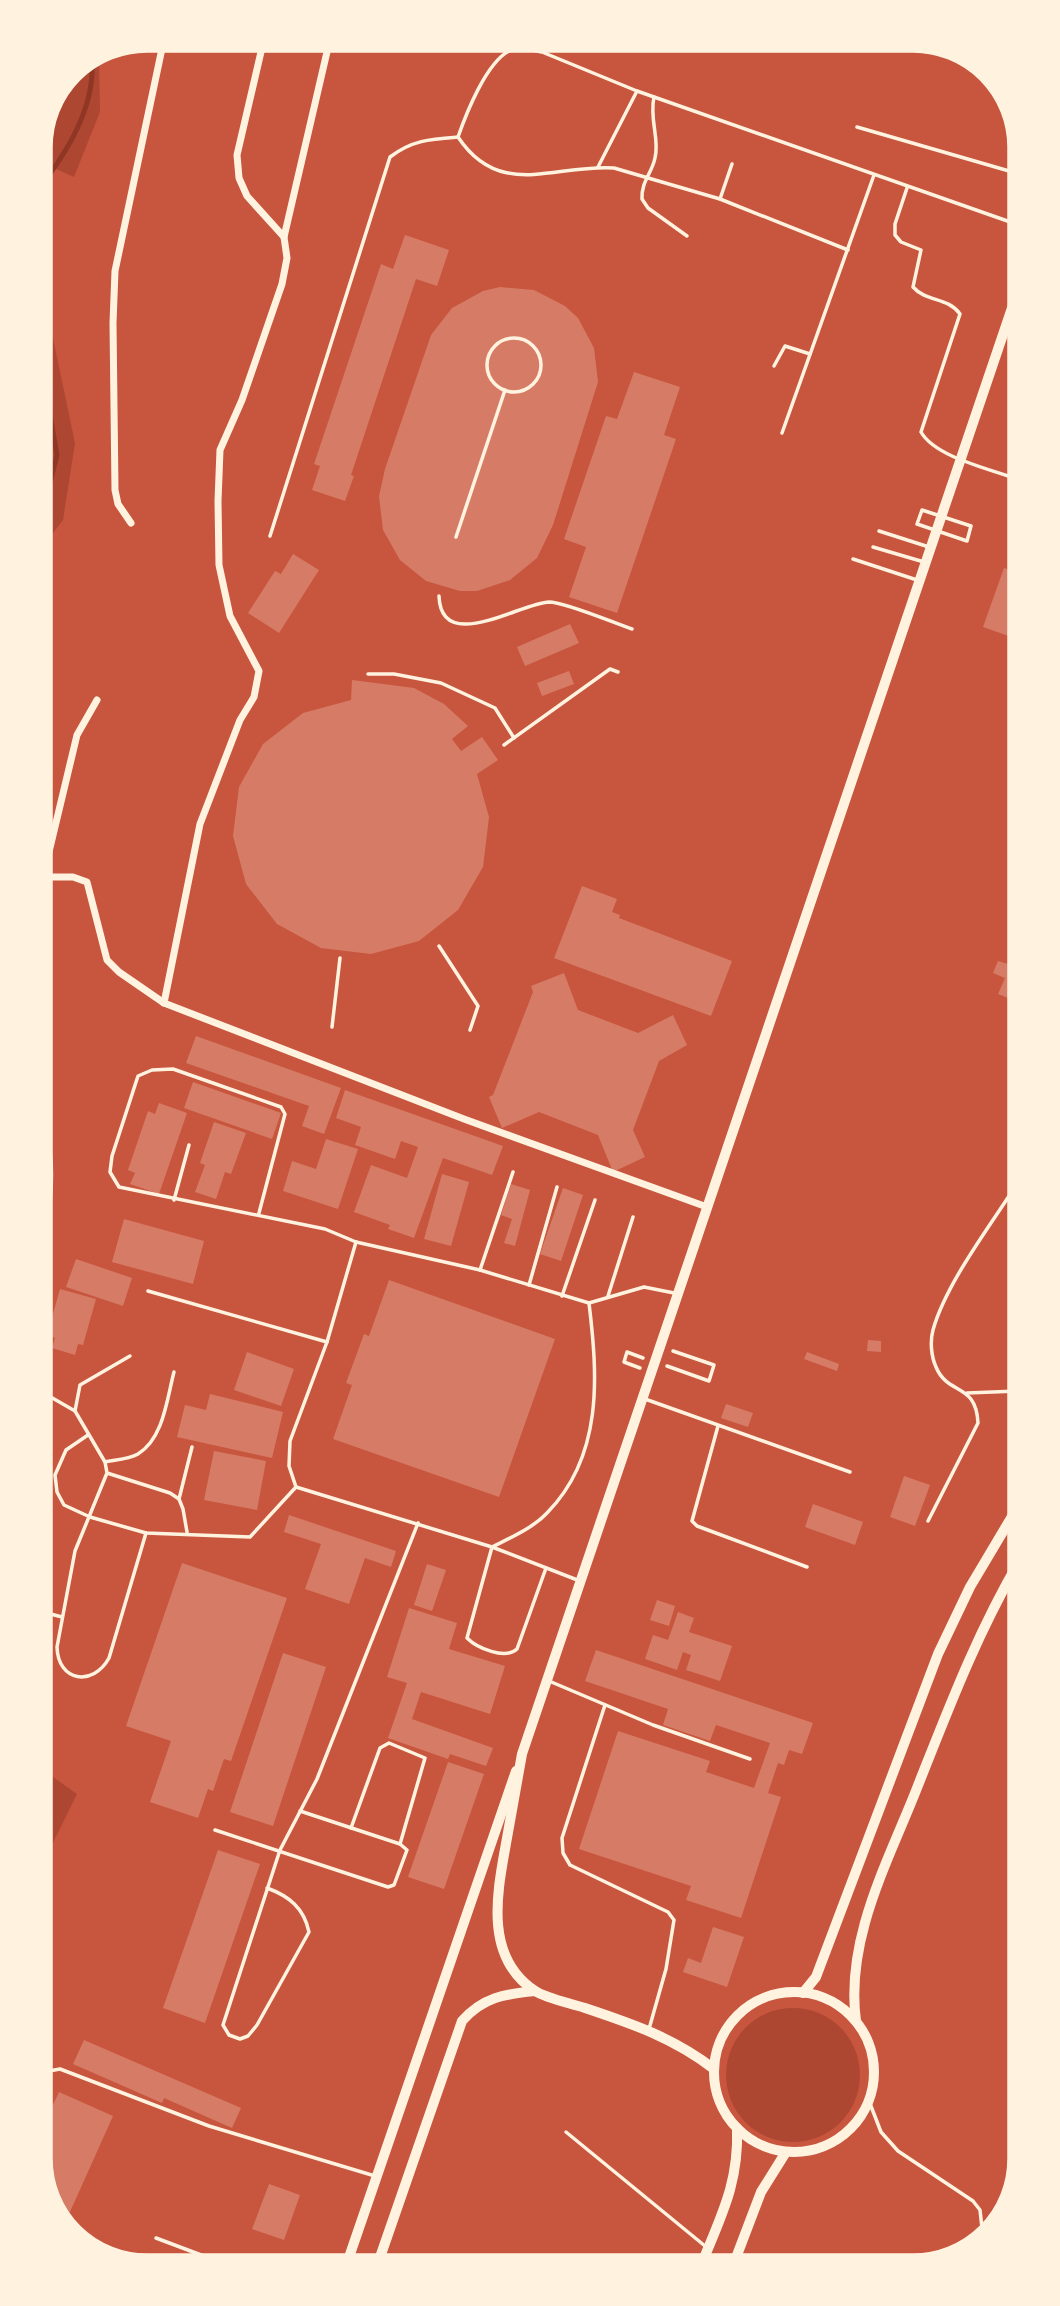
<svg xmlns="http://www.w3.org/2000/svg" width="1060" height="2306" font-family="Signika,sans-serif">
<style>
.green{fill:#ae4732}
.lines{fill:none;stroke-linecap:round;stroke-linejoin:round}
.stream{stroke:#8f3625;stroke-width:5}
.building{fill:#d67c66}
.path{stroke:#fff3e0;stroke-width:3.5}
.service{stroke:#fff3e0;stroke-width:3.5}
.minor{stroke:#fff3e0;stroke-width:7}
.tertiary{stroke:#fff3e0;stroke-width:10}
.secondary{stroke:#fff3e0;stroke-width:10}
.rim{fill:none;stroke:#fff3e0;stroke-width:3.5}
</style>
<rect width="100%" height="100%" fill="#c8553d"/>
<!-- green -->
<g class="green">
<path d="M99,58L100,112L74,177L45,164L39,190V140L70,70Z"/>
<path d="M39,272L75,443L63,520L40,550Z"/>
<path d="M43,1770L77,1794L43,1863Z"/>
<circle cx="793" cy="2075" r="67"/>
</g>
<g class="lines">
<!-- stream -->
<g class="stream">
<path d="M39,188C67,153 95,108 92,61"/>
<path d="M39,353L57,455L40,523"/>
</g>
</g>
<!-- building -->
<g class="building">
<path d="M405,235L449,250L437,286L416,279L351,475L354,476L345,501L312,490L320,466L314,464L381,264L393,269Z"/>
<path d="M500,287L534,290L565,306L578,318L594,348L598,382L553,525L537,558L510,580L477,591H460L426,581L400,560L383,530L379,496L385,469L431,335L452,308L483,291Z"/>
<path d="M634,372L680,387L664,435L676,439L617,613L569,597L586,547L564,539L606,416L617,419Z"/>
<path d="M293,554L319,570L279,633L248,613L275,571L281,574Z"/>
<path d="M1004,568L1017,573V639L983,627Z"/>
<path d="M570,624L579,643L525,666L517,647Z"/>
<path d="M569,671L574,684L542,696L537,683Z"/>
<path d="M352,680L414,688L444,704L468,726L452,739L461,751L482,737L498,760L477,774L489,817L483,867L458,910L419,941L371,954L321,948L277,924L246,884L233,836L239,787L263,744L303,713L351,700Z"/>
<path d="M582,886L617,899L612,912L620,915L619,918L732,961L711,1016L554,958Z"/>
<path d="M998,961L1018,967V1002L998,994L1005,978L993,973Z"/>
<path d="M564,973L578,1010L638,1033L673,1015L687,1045L659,1061L633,1130L645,1157L613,1172L598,1135L539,1112L502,1128L489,1097L493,1095L533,992L531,986Z"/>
<path d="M196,1036L341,1088L324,1134L302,1126L309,1106L186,1063Z"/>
<path d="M193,1082L281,1113L272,1139L184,1108Z"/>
<path d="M345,1090L503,1146L492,1175L443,1158L414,1238L388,1229L390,1225L354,1212L371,1165L407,1178L418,1147L401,1141L395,1159L355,1145L361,1127L336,1118Z"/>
<path d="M159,1103L187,1113L159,1194L130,1184L135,1173L128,1170L148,1111L155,1114Z"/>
<path d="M214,1122L246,1133L231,1174L225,1172L216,1199L195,1192L205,1165L200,1163Z"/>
<path d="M326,1139L358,1149L338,1209L283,1191L292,1161L316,1169Z"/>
<path d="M442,1174L469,1182L451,1246L424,1239Z"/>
<path d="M511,1184L530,1190L515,1246L504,1243L512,1219L501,1215Z"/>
<path d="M563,1188L583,1195L561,1261L540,1254Z"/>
<path d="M124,1219L204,1241L193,1284L112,1262Z"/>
<path d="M76,1259L132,1278L123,1306L66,1287Z"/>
<path d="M389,1280L555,1339L499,1497L333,1439L352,1385L346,1383L364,1334L369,1336Z"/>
<path d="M60,1289L96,1299L83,1345L78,1344L75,1355L52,1348L55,1338L47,1335Z"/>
<path d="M868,1340L881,1341V1352L867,1351Z"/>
<path d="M247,1352L294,1369L281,1406L234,1390Z"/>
<path d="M807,1352L839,1364L837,1371L804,1359Z"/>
<path d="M210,1394L283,1412L272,1458L177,1437L185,1405L206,1410Z"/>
<path d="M726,1404L753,1413L748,1427L721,1418Z"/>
<path d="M214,1451L266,1461L257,1510L204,1500Z"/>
<path d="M904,1476L930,1485L915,1526L890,1517Z"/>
<path d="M813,1504L863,1522L855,1545L805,1527Z"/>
<path d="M289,1515L396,1551L391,1567L365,1558L349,1604L305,1589L321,1544L284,1532Z"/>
<path d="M182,1563L287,1598L231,1761L224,1759L213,1791L208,1789L198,1818L150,1802L171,1741L126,1726Z"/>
<path d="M427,1564L446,1570L432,1611L414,1605Z"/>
<path d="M657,1600L675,1606L669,1626L650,1620Z"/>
<path d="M409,1608L457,1623L449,1649L505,1666L490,1714L421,1692L412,1719L493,1748L486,1766L450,1754L448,1759L388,1738L407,1683L387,1677Z"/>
<path d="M678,1612L694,1618L689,1632L732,1646L720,1681L686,1670L691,1655L683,1652L677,1670L645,1659L653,1635L668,1640Z"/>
<path d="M596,1650L813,1723L802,1754L789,1750L784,1765L778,1763L768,1793L781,1797L741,1918L686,1900L691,1886L579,1849L618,1731L710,1761L706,1772L754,1788L770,1743L716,1725L710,1741L663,1725L668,1709L585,1681Z"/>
<path d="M283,1653L326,1667L273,1826L230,1812Z"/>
<path d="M448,1762L484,1774L444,1889L408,1877Z"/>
<path d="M218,1850L260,1864L205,2023L163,2008Z"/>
<path d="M713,1927L744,1937L727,1987L683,1972L688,1958L701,1963Z"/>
<path d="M84,2040L241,2108L232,2128L164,2098L162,2103L73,2064Z"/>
<path d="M59,2092L113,2116L65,2223L44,2195V2124Z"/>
<path d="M269,2184L300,2195L284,2240L252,2229Z"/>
</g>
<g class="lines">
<!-- path -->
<g class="path">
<circle cx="514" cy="365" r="27"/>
<path d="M922,510L971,526L967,541L917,524Z"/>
<path d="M456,537L505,390"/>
<path d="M439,596C441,655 520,603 549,602C565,602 614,623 632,629"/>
<path d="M368,674H394L441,683L495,708L514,738"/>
<path d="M504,745L610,669L618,672"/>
<path d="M439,946L478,1006L470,1030"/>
<path d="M332,1027L340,958"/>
<path d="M667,1366L709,1381L714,1365L673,1351"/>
<path d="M640,1368L624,1362L627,1352L643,1358"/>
</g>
<!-- service -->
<g class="service">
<path d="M792,39L811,43L830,39"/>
<path d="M654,97C649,120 660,139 655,158C652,173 641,182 642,199L648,208L687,236"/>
<path d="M857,127L1016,173"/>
<path d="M598,167L637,91"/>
<path d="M907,188L895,224V235L901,242L921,250L913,287C926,302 948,297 960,314L921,432C935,457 990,469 1017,479"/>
<path d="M720,199L732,164"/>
<path d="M848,250L720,199L614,168C554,164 500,200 458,137C466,114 486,63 509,51C518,46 532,50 542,52L637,91L1016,224"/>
<path d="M774,366L785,346L810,354"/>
<path d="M782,433L874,175"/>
<path d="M879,531L929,547"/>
<path d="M270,536L390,157C412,140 431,139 458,137"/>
<path d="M873,547L924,562"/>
<path d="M853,559L917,580"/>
<path d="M41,1113C59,1157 50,1214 42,1261"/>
<path d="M174,1200L189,1145"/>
<path d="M259,1213L285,1114L281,1107L173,1069L152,1070L138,1076L112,1156L110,1172L119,1187L325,1229L356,1242L480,1270L589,1303L644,1287L674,1293"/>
<path d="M480,1270L513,1172"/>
<path d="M529,1285L557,1187"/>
<path d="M148,1291L327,1342"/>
<path d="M562,1296L595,1200"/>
<path d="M608,1296L633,1217"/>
<path d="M42,1392L75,1411L105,1462L107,1473L170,1493L179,1499L183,1509L187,1532"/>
<path d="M967,1393L1019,1391"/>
<path d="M645,1399L850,1472"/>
<path d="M75,1411L80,1385L130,1356"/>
<path d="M718,1426L692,1521L697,1526L807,1567"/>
<path d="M88,1435L66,1450L55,1475L57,1492L64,1505L90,1517L146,1533L250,1537L296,1487"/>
<path d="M105,1462C115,1460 129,1459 138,1454C164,1438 167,1398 174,1372"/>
<path d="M107,1473L75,1551L57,1647C58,1682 93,1687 109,1658L146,1533"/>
<path d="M296,1487L492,1547L580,1581"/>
<path d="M296,1487L289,1466L290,1441L327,1342L356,1242"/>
<path d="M179,1499L192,1447"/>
<path d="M928,1521L978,1423C976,1382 948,1396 936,1367C931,1356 930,1341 933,1330C946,1283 992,1223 1019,1181"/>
<path d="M546,1568L517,1649C505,1660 477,1648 467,1638L492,1547C510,1538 533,1528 547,1513C603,1456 598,1377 589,1303"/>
<path d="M43,1612L62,1617"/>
<path d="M549,1681L653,1725L750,1759"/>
<path d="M605,1705L562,1838L563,1853L570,1865L668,1912L674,1920L666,1969L649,2029"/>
<path d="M351,1828L380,1748L389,1743L425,1758L400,1844"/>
<path d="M215,1830L388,1887L394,1885L407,1850L400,1844L300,1811"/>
<path d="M267,1888C289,1896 304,1908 309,1932L257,2025L248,2036L240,2039L229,2035L223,2025L280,1850L317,1779L418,1523"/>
<path d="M44,2078L49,2071L60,2069L209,2126L375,2176"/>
<path d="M869,2101L881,2132L898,2151L973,2201L980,2210L983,2237"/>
<path d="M566,2132L705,2246"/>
<path d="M156,2238L233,2267"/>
</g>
<!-- minor -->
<g class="minor">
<path d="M284,237L330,39"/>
<path d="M131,523L118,504L115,490L113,323L115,271L164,39"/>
<path d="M41,877H73L87,882L107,960L119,972L164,1003L464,1119L707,1207"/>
<path d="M43,877L77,735L97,700"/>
<path d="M164,1003L200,824L240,720L254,697L259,671L230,616L219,565L218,501L220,450L242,400L282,284L287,258L284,237L247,196L239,178L237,155L264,39"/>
</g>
<!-- tertiary -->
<g class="tertiary">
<path d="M346,2266L516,1771"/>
<path d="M377,2266L462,2021C483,1997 505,1994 535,1991"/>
</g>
<!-- secondary -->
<g class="secondary">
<circle cx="794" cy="2072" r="80"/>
<path d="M803,1993L816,1977L938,1654L970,1587L1020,1503"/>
<path d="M856,2021C845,1939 888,1862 917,1788C948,1710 977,1633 1020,1560"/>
<path d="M714,2069C674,2038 633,2024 585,2008C570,2003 548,1999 535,1991C482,1956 498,1889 507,1838C512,1810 517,1782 522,1754L1016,296"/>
<path d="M702,2263C722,2214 739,2182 737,2128"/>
<path d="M734,2263L761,2192L786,2152"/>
</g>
</g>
<!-- crop -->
<path d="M0 0H1060V2306H0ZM147 51H913A96 96 0 0 1 1009 147V2159A96 96 0 0 1 913 2255H147A96 96 0 0 1 51 2159V147A96 96 0 0 1 147 51Z" fill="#fff3e0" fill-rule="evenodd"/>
<path class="rim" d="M147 51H913A96 96 0 0 1 1009 147V2159A96 96 0 0 1 913 2255H147A96 96 0 0 1 51 2159V147A96 96 0 0 1 147 51Z"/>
</svg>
